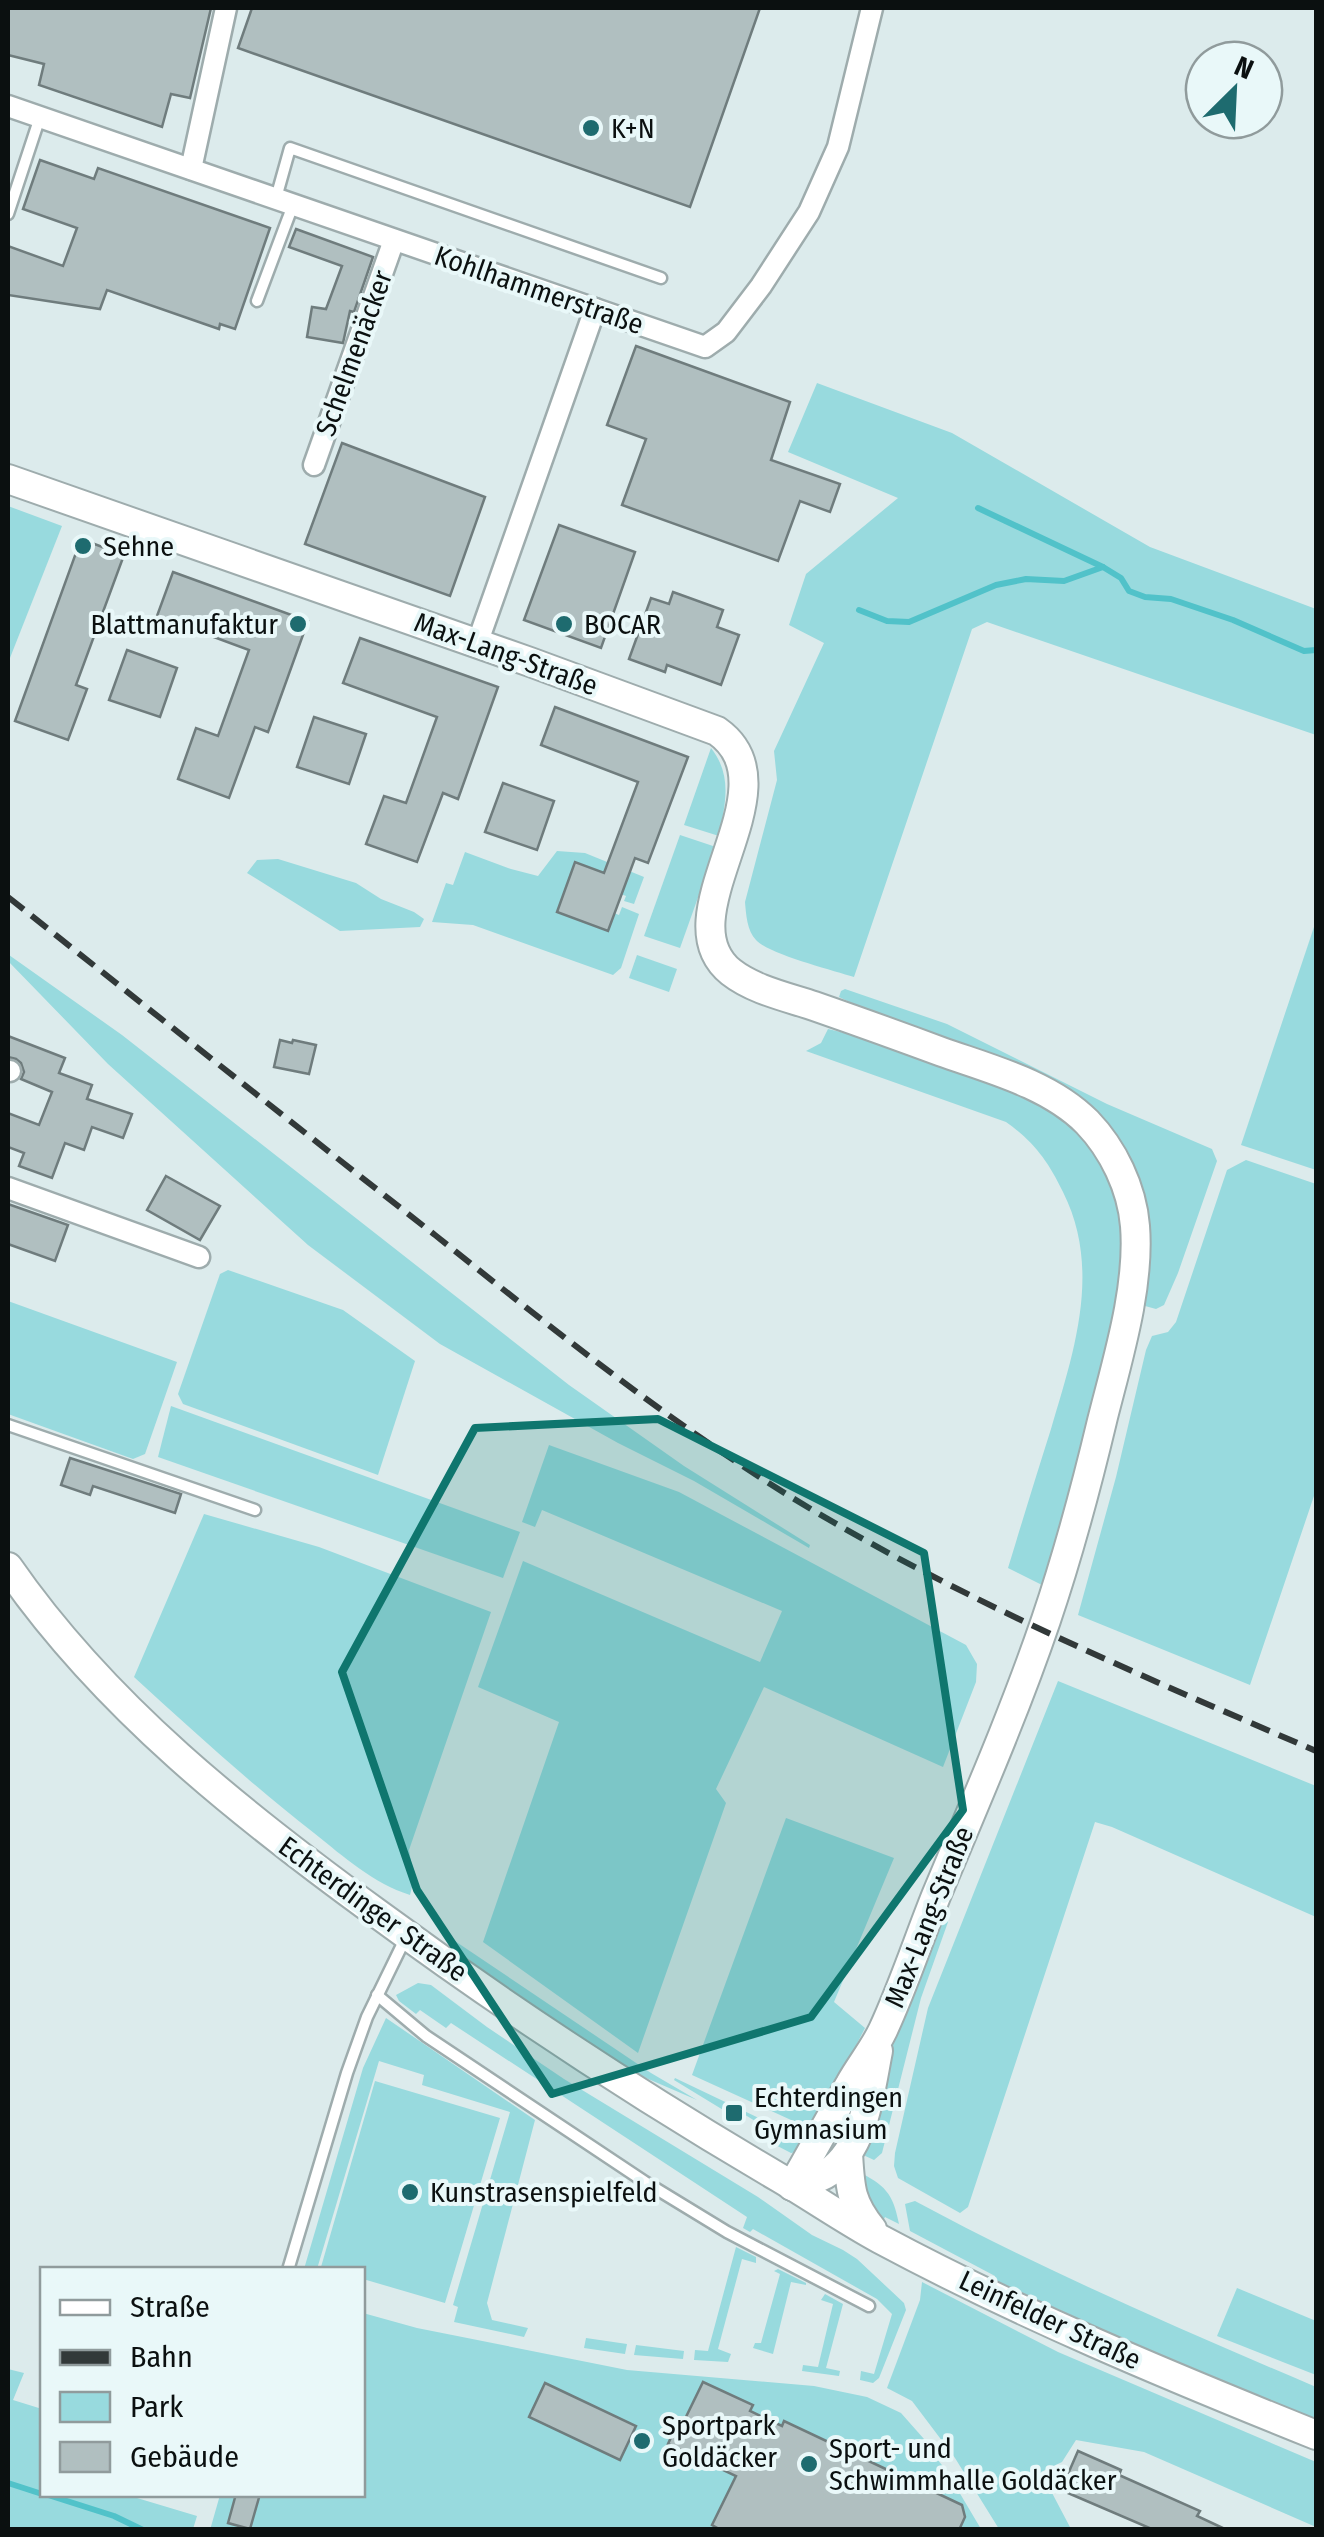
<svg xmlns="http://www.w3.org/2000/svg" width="1324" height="2537" font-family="'Fira Sans Condensed',sans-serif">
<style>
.green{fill:#98dade}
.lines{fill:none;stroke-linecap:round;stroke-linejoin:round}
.stream{stroke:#51c2c9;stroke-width:6}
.building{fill:#b0bfc0;stroke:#6f7c7d;stroke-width:2.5}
.lane-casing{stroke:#9eacad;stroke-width:15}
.street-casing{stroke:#9eacad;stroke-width:25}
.secondary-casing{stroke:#9eacad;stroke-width:32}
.lane{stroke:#fff;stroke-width:10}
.street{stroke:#fff;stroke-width:20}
.secondary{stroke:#fff;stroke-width:28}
.rail{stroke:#323939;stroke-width:6;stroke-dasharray:20 10;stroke-linecap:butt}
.marked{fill:#0f766e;fill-opacity:0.2;stroke:#0f766e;stroke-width:8;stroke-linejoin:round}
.poi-dot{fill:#1e6b6f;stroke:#e9f8f9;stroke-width:4}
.labels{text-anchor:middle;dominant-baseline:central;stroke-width:8;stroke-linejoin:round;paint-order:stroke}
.poi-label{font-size:28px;fill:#0b1010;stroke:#e9f8f9;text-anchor:start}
.street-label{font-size:28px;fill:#0b1010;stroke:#e9f8f9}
</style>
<rect width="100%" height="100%" fill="#dcebec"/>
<!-- green -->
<g class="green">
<path d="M817,383L952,433L1150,547L1316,609V735L987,622L972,629L854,977C832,970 769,954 756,940C747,931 746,914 745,902L777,780L774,751L824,643L789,625L806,574L898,498L788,452Z"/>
<path d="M8,506L62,526L8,663Z"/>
<path d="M711,748C733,776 725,804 719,836L684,825Z"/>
<path d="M680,835L716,847L680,948L644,936Z"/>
<path d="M557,851L585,853L644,877L634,904L624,901L626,896L621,894L626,881L576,862L557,912L608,931L614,913L619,915L622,907L639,914L621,968L613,975L473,925L432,922L446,883L453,885L465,852L511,869L538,876Z"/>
<path d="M278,859L356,883L381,899L414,912L424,919L420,927L340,931L247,873L257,860Z"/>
<path d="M1316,921V1170L1241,1145Z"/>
<path d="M9,955L122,1035L569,1385L684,1466L810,1545L809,1548L694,1481L618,1443L440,1344L308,1245L108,1064L8,961Z"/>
<path d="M637,955L677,969L669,992L629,978Z"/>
<path d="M845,989L947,1024L1107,1104L1212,1149L1217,1161L1178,1273L1164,1305L1156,1309L1145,1306L1141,1299L1119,1145L900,1026L839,997L841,991Z"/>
<path d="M828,1029C876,1040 921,1055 966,1071C994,1081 1025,1091 1050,1109C1083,1133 1108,1166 1117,1207C1127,1252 1117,1299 1108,1343C1091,1425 1066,1505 1042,1585L1008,1568C1022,1522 1036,1476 1051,1429C1074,1351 1102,1270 1063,1192C1048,1161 1034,1142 1006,1122L806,1051L821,1043Z"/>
<path d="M1246,1160L1316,1184V1490L1250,1685L1078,1615L1116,1477L1146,1350L1152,1336L1168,1332L1176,1322L1227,1170Z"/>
<path d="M228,1270L343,1310L415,1361L378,1475L183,1404L178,1394L220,1274Z"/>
<path d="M8,1301L177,1362L145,1454L133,1459L8,1414Z"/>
<path d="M171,1406L520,1532L503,1578L158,1457Z"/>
<path d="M549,1445L679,1492L966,1645L977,1664L976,1682L943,1767L764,1687L716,1789L726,1803L638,2053L483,1942L559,1722L478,1687L523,1561L760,1662L782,1611L542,1510L535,1527L522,1522Z"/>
<path d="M204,1514L319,1547L491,1612L409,1850L414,1879L410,1895C373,1883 344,1857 314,1833C251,1784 193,1731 134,1677Z"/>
<path d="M1058,1681L1316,1786V1917L1112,1827L1095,1822L968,2207L960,2213L898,2178L894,2166L895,2153L928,2008Z"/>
<path d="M786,1818L894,1858L834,2002L865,2028L813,2130L692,2075Z"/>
<path d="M941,1916L948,1919V1922L921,1998L882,2153L874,2160L861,2154L897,2029Z"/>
<path d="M443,1933L651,2073L697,2100L639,2075L580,2037L459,1953Z"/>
<path d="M418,1983L431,1985L487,2027L564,2079L758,2197L812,2235L843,2250L857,2259L904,2303L906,2310L879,2378L873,2383L860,2380L861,2371L874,2374L892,2314L877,2299L753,2229L750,2232L743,2228L747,2217L451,2023L446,2028L420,2010L416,2014L399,2001L396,1995Z"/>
<path d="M386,2018L535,2120L487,2303L492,2320L528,2328L524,2337L454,2322L458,2307L453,2305L510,2112L422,2085L424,2075L379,2061L317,2269H304L363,2068Z"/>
<path d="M675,2078L786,2131L778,2135L742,2113L738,2119L674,2080Z"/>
<path d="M375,2081L500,2118L445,2303L363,2279L362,2270L331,2269L321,2267Z"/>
<path d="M764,2134L777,2140L785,2141L792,2134L808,2143L797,2152L791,2153L762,2138Z"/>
<path d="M857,2171C885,2185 893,2193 899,2224L885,2217L882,2223L870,2215Z"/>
<path d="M915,2201C1045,2271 1180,2329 1316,2387V2420L1116,2336L995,2280V2276L910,2231L905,2204Z"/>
<path d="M736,2247L756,2257V2263L742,2259L718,2349L731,2354L728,2362L694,2360L695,2350L708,2351Z"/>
<path d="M778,2269L806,2283V2285L791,2282L773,2354L753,2348L755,2343H761L780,2274L774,2271Z"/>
<path d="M922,2282L1058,2352L1316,2462V2527L1144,2452L1076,2440L1062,2462L1041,2472L1071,2529H999L955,2458L912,2401L887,2388L920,2300Z"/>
<path d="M1237,2288L1316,2321V2375L1217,2336Z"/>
<path d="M825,2294L843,2304L826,2368L840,2371L839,2376L802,2371L803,2365L818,2367L833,2304L821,2300Z"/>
<path d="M363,2313L417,2328L627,2370L814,2386L867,2397L901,2413L924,2439L923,2442L946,2470L981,2529L210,2530L220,2495L362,2494Z"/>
<path d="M586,2338L627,2344L625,2354L584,2348Z"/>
<path d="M636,2345L684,2351L683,2359L634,2355Z"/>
<path d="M8,2369L24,2373L13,2400L42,2409V2494L127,2495L197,2516L193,2529H8Z"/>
</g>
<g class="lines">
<!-- stream -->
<g class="stream">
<path d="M978,508L1103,567L1121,578L1129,591L1145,597L1171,599L1233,620L1304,651L1316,650"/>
<path d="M859,610L887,621L909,622L996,585L1026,579L1064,581L1103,567"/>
<path d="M8,2483L42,2494"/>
<path d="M45,2494L114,2516L143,2530"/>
</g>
</g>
<!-- building -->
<g class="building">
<path d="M8,8H211L190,98L171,94L162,127L39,85L44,64L8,55Z"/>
<path d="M252,8H760L690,207L238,48Z"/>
<path d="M40,160L94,179L98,168L270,228L235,329L220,324L219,329L107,290L100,309L8,295V246L63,266L77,228L23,209Z"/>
<path d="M296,229L373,257L354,312L350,311L343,343L307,337L312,307L326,309L342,266L289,247Z"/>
<path d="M636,346L790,402L771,460L840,484L830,512L800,501L778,561L622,505L646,439L607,425Z"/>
<path d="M342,443L485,497L450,596L305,544Z"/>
<path d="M559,525L635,552L601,648L524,620Z"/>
<path d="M81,539L124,555L76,685L87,689L68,740L15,721Z"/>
<path d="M173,572L308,621L268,732L255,727L229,798L178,779L196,728L218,736L249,650L157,616Z"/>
<path d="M673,592L723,610L717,627L739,635L721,685L667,665L665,672L629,659L651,598L669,604Z"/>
<path d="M360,638L498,687L458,799L443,793L417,862L366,844L384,796L406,803L437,717L343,683Z"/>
<path d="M127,650L177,668L160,717L109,700Z"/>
<path d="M555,707L688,757L648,863L635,858L608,931L557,912L575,862L604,873L638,782L541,745Z"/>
<path d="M314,717L366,734L349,784L297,767Z"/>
<path d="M503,783L554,801L537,850L485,832Z"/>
<path d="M8,1036L65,1058L59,1073L92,1085L87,1099L132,1114L123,1138L92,1127L84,1150L65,1143L52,1178L19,1166L24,1153L8,1147V1113L39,1125L52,1092L21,1079L24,1072L21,1063L16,1059L8,1057Z"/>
<path d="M280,1040L292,1043L293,1040L316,1045L309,1074L274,1067Z"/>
<path d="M166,1176L220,1206L200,1240L147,1210Z"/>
<path d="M8,1204L68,1225L55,1261L8,1244Z"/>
<path d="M70,1458L181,1494L175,1513L93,1486L90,1495L61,1485Z"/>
<path d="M703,2382L753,2405L750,2411L782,2426L784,2421L962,2505L965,2517L959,2530H721L712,2525L736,2476L668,2444L679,2420L683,2423Z"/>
<path d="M545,2383L636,2426L620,2460L529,2417Z"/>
<path d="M1078,2451L1121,2470L1119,2475L1200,2511L1197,2516L1227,2530H1154L1061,2490Z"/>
<path d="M236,2494H260L250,2529L228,2523Z"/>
</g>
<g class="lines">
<defs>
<g id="lane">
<path d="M276,198L290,148L661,278"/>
<path d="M8,214L40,117"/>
<path d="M257,301L293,205"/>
<path d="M8,1425L255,1510"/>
<path d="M377,1995L426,2036L645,2182L727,2232L869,2306"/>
<path d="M288,2270L347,2073L367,2017L406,1937"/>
</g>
<g id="street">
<path d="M8,106L705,347L726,332L761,286L809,212L838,147L872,8"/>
<path d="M191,169L226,8"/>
<path d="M314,465L394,240"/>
<path d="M477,644L595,309"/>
<path d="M8,1071H10"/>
<path d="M8,1188L199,1257"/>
</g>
<g id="secondary">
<path d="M8,479L530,662L717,731C798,788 661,916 731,972C754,990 787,997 814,1006C857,1021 899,1036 942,1052C990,1069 1049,1084 1087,1122C1113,1149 1132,1188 1135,1226C1140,1288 1117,1361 1102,1421C1086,1488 1068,1555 1046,1620C1014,1714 974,1805 936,1896C918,1941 903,1987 883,2030C874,2049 860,2066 850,2084C830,2118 812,2152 792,2186"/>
<path d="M8,1567C105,1707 242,1815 378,1914C507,2009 640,2096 778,2177C812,2197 845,2220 880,2239C1020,2314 1169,2376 1316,2435"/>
<path d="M848,2153C850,2187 850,2202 872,2229"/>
<path d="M792,2186C804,2182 818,2180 829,2172C865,2147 870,2091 878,2051"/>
</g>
</defs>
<!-- lane casing -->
<use href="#lane" class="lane-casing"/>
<!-- street casing -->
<use href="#street" class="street-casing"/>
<!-- secondary casing -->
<use href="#secondary" class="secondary-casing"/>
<!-- lane -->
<use href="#lane" class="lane"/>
<!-- street -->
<use href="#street" class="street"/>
<!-- secondary -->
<use href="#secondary" class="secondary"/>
<!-- rail -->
<path class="rail" d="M8,897C150,1010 292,1123 435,1235C550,1327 665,1419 791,1497C958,1599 1138,1674 1316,1751"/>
</g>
<!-- marked area -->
<path class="marked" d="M658,1419L924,1553L963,1810L811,2017L552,2094L417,1890L342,1672L475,1428Z"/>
<!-- markers -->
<g class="poi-dot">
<circle cx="591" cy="128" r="10"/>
<circle cx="83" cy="546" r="10"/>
<circle cx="298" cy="624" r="10"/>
<circle cx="564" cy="624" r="10"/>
<rect x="724" y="2103" width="20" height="20" rx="5"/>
<circle cx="410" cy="2192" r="10"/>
<circle cx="642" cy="2441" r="10"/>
<circle cx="809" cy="2464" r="10"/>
</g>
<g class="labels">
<!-- poi labels -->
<g class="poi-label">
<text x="611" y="128">K+N</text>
<text x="103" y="546">Sehne</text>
<text x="278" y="624" text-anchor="end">Blattmanufaktur</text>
<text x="584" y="624">BOCAR</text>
<text x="754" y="2097">Echterdingen<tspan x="754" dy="32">Gymnasium</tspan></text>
<text x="430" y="2192">Kunstrasenspielfeld</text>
<text x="662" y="2425">Sportpark<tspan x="662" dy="32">Goldäcker</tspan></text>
<text x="829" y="2448">Sport- und<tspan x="829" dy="32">Schwimmhalle Goldäcker</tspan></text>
</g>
<!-- street labels -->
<g class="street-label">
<text transform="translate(539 290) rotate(19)">Kohlhammerstraße</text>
<text transform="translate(354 353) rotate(-70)">Schelmenäcker</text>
<text transform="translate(506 654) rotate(20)">Max-Lang-Straße</text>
<text transform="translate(373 1909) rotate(36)">Echterdinger Straße</text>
<text transform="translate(929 1917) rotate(-68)">Max-Lang-Straße</text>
<text transform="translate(1050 2320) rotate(25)">Leinfelder Straße</text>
</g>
</g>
<!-- border -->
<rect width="1324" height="2537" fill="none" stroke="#0b1010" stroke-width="20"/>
<!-- legend -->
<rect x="40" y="2267" width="325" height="230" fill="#e9f8f9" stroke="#909b9c" stroke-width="2.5"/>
<rect x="60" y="2300" width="50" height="15" fill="#ffffff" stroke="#909b9c" stroke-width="2.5"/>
<text x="130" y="2317" font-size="30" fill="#0b1010">Straße</text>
<rect x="60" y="2350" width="50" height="15" fill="#323939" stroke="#909b9c" stroke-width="2.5"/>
<text x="130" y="2367" font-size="30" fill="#0b1010">Bahn</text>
<rect x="60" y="2392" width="50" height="30" fill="#98dade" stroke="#909b9c" stroke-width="2.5"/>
<text x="130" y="2417" font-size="30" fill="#0b1010">Park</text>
<rect x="60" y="2442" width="50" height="30" fill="#b0bfc0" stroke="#909b9c" stroke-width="2.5"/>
<text x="130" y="2467" font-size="30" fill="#0b1010">Gebäude</text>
<!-- north arrow -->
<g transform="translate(1234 90) rotate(24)"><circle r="48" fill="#e9f8f9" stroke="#909b9c" stroke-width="2.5"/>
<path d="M0-8L18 38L0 25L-18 38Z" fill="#1e6b6f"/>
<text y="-15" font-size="28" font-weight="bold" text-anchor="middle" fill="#0b1010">N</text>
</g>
</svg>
